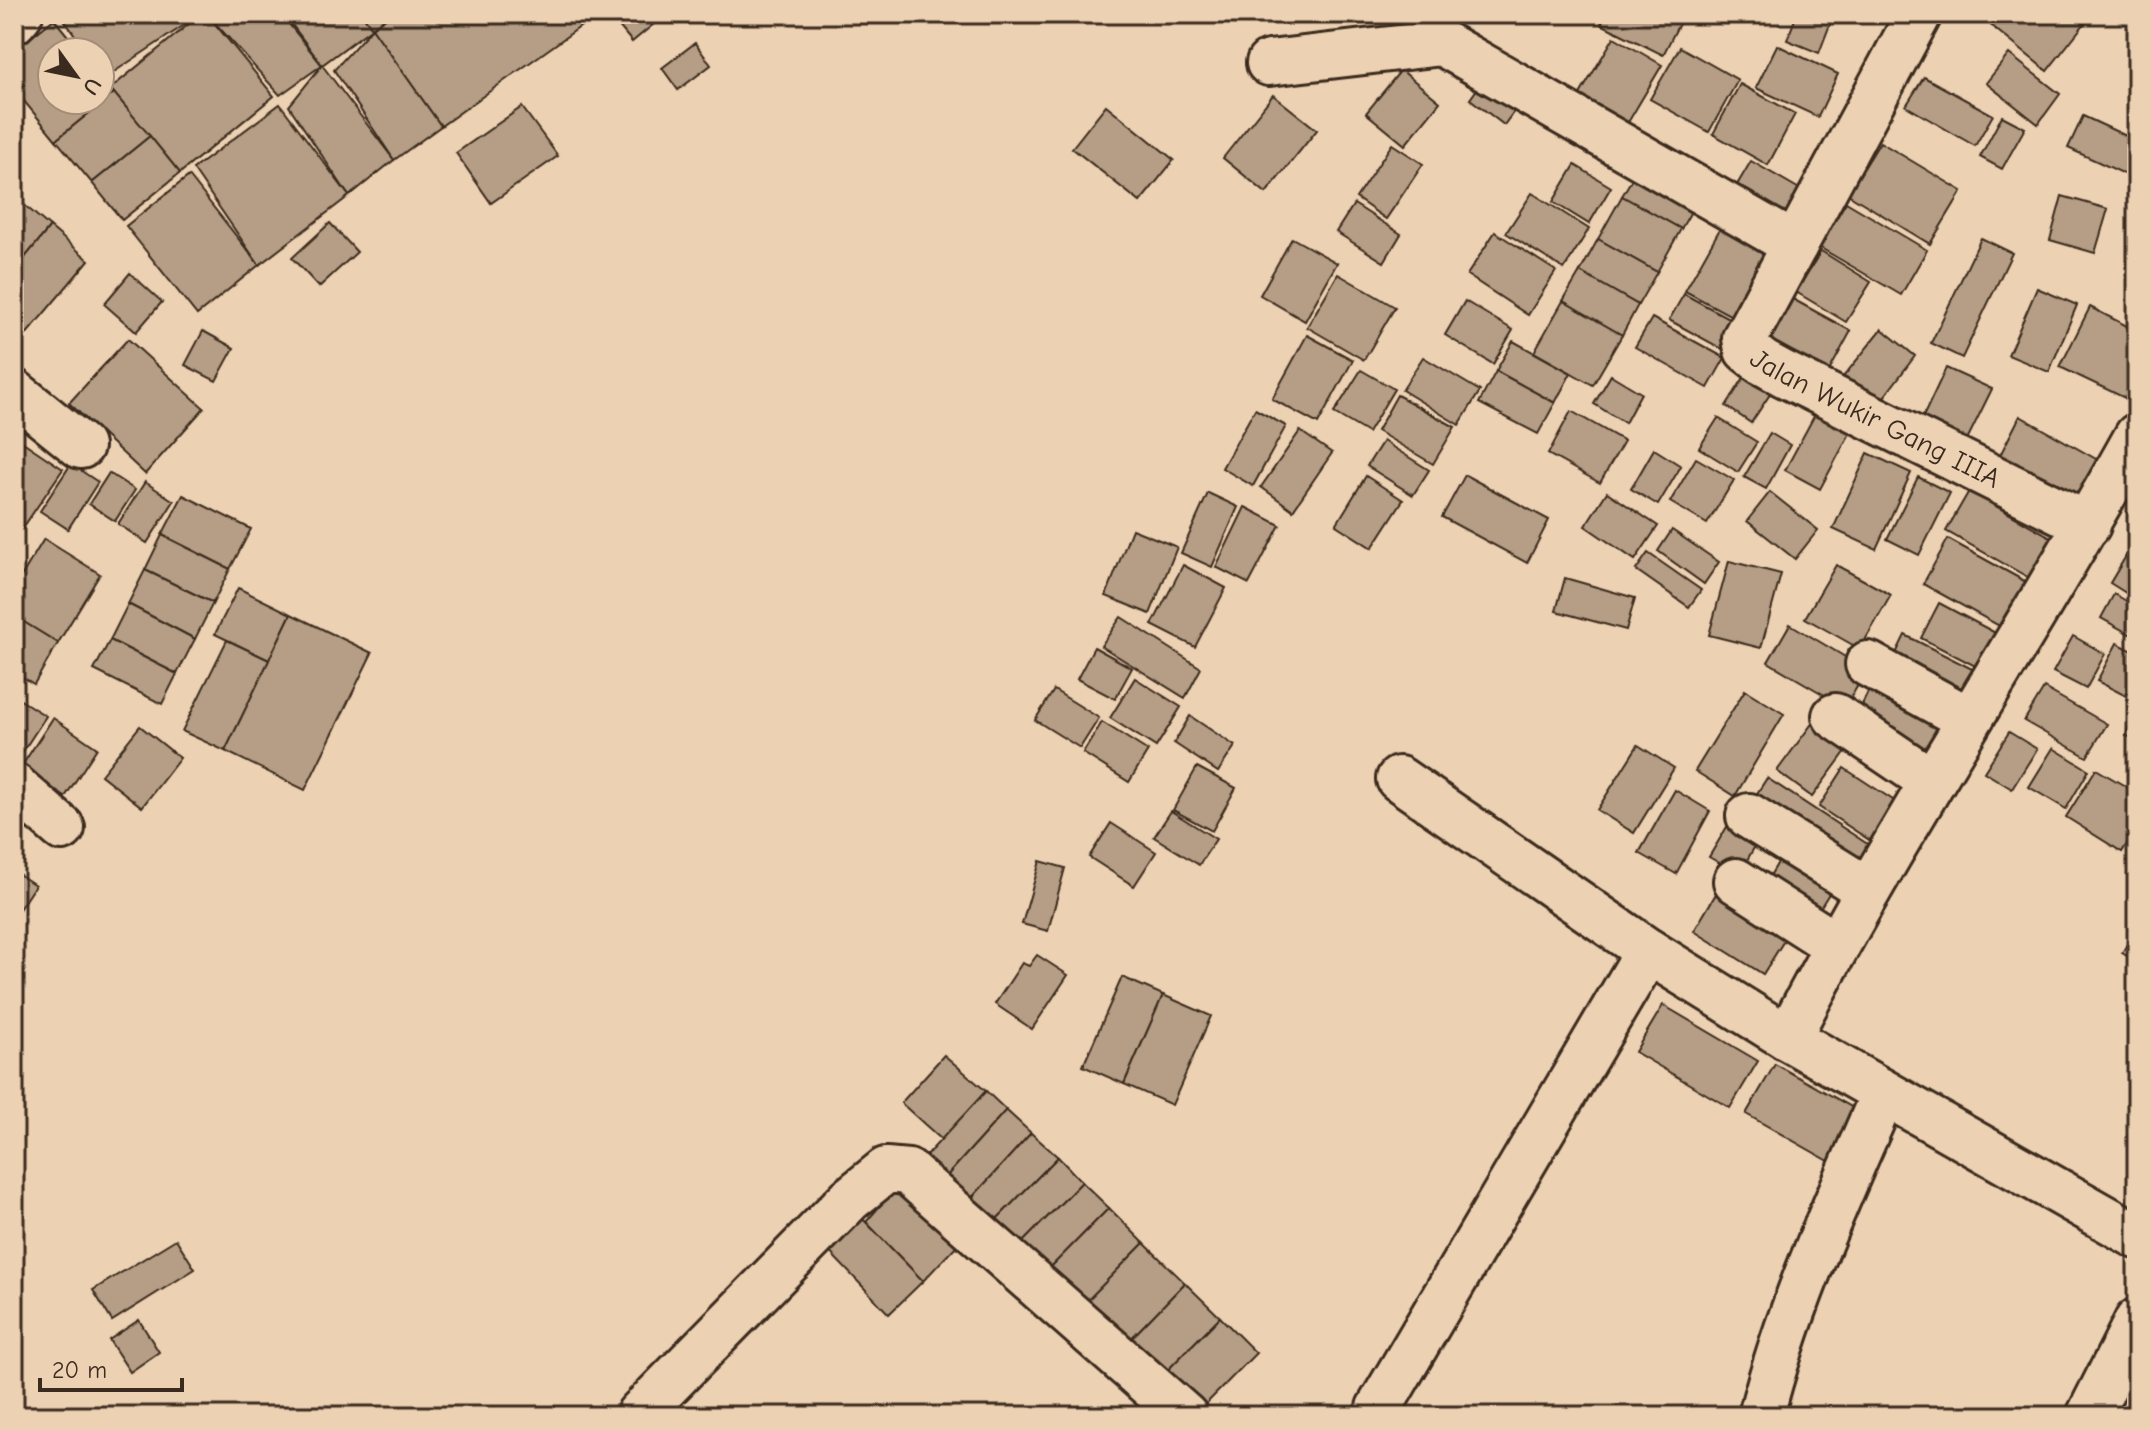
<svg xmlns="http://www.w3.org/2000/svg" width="2151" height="1430" font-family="'Comic Neue',sans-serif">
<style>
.building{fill:#b59e85;stroke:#3b2a1e;stroke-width:2}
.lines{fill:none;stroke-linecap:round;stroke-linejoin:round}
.minor-casing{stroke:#3b2a1e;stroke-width:50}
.tertiary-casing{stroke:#3b2a1e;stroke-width:50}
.minor{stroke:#ecd1b3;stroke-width:44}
.tertiary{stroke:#ecd1b3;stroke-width:44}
.labels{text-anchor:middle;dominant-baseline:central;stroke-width:7;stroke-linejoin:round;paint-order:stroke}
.street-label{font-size:28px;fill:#3b2a1e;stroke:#ecd1b3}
</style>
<rect width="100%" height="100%" fill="#ecd1b3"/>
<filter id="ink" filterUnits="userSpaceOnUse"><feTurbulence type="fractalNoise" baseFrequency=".0125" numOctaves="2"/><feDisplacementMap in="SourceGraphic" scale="16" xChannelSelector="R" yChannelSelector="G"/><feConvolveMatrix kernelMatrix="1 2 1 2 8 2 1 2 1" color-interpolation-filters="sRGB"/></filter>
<g filter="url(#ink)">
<!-- building -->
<g class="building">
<path d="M60,14H201L105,78L100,71V52H87Z"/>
<path d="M201,14H207L274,96L180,173L110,89Z"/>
<path d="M207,14H281L322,65L280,95Z"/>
<path d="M284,14H362L372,28L322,65Z"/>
<path d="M362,14H390L372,28Z"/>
<path d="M391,14H587L591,19L441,126L372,28Z"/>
<path d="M609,14H666L632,42Z"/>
<path d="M1606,14H1684L1663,55L1601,24Z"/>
<path d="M1797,14H1834L1819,53L1787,40Z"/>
<path d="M1977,14H2092L2047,71Z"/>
<path d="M54,19L81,52H52V100H100V76L114,93L56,140L14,89V51Z"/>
<path d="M372,28L441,126L394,160L334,70Z"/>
<path d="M1614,37L1662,65L1620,136L1572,108Z"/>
<path d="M695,43L711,65L678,90L662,68Z"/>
<path d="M1777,45L1838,74L1818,117L1756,88Z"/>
<path d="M1680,47L1738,80L1709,132L1650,99Z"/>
<path d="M2009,54L2060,94L2038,124L1986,83Z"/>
<path d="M322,65L394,160L349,196L289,106Z"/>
<path d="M1401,70L1440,102L1405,145L1366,113Z"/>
<path d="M1924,77L1993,115L1975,146L1906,106Z"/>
<path d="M1485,78L1520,103L1504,125L1470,99Z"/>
<path d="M1740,84L1795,114L1768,165L1713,134Z"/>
<path d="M114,93L150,136L92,183L56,140Z"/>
<path d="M1273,95L1317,130L1266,193L1223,158Z"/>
<path d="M280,104L349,196L259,265L193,169Z"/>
<path d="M1106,105L1174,160L1140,202L1072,148Z"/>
<path d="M522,107L558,156L491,203L456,153Z"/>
<path d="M2002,116L2025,128L2002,169L1980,157Z"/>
<path d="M2083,116L2137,141V162L2131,177L2068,148Z"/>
<path d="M150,136L180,173L122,220L92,183Z"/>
<path d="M1880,142L1962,191L1930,244L1848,194Z"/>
<path d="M1392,144L1423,164L1386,219L1356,198Z"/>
<path d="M1642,161L1701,194L1681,229L1622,196Z"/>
<path d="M1751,161L1803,191L1776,237L1724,207Z"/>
<path d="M1575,165L1611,187L1589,224L1553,202Z"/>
<path d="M189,176L259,265L197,315L126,226Z"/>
<path d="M1532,193L1589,229L1564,269L1506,233Z"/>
<path d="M14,196L50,227L14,271Z"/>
<path d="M1622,196L1681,229L1657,272L1598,239Z"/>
<path d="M2062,196L2108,209L2095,253L2050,240Z"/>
<path d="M1846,202L1927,250L1901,295L1819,247Z"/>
<path d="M1354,204L1401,234L1384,262L1336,232Z"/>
<path d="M1726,218L1780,247L1739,320L1685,291Z"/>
<path d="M330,223L357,252L319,287L292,258Z"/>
<path d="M50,227L89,260L14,349V271Z"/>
<path d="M1495,232L1556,271L1528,315L1467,275Z"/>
<path d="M1292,238L1337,263L1305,321L1260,295Z"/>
<path d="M1981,238L2012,253L1962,358L1931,343Z"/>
<path d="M1598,239L1657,272L1638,305L1580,272Z"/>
<path d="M1821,251L1871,282L1846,322L1796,292Z"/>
<path d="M1580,272L1638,305L1622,335L1563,301Z"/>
<path d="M130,273L162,302L136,332L104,304Z"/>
<path d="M1338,274L1395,307L1364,360L1307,327Z"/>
<path d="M2037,288L2077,305L2049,372L2008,355Z"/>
<path d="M1684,294L1736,322L1722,349L1669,320Z"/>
<path d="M1789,297L1851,331L1820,388L1758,354Z"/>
<path d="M1465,301L1513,330L1493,364L1445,335Z"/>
<path d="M1563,301L1622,335L1593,385L1534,352Z"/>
<path d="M2090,307L2137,331V383L2129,400L2060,367Z"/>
<path d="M1652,318L1725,358L1708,388L1635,347Z"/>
<path d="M1882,329L1915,356L1878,405L1843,377Z"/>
<path d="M203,331L234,348L216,381L185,365Z"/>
<path d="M1307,335L1353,360L1318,424L1272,399Z"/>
<path d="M128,339L204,408L145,474L69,403Z"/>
<path d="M1513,341L1571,373L1555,403L1496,371Z"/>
<path d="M1423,357L1480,391L1459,425L1402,390Z"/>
<path d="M1752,365L1778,382L1751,423L1726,406Z"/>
<path d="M1946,368L1992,389L1958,458L1914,436Z"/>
<path d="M1361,370L1394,389L1368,433L1334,413Z"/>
<path d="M1496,371L1555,403L1538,434L1479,403Z"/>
<path d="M1611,375L1641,393L1625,423L1594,404Z"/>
<path d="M1397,395L1455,427L1433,464L1377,431Z"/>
<path d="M1819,407L1854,426L1820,489L1785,470Z"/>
<path d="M1255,409L1286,426L1253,486L1222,468Z"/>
<path d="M1571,411L1624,441L1600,483L1548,454Z"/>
<path d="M2020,416L2112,468L2083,518L1993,469Z"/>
<path d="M1718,418L1757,442L1738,472L1699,448Z"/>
<path d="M1300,431L1332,453L1293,510L1261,487Z"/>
<path d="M1770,433L1790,445L1766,489L1744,477Z"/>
<path d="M20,440L63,469L20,532L14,528V449Z"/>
<path d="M1383,441L1429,470L1413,495L1367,466Z"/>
<path d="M1654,449L1681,466L1658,505L1631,489Z"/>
<path d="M1868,453L1911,473L1876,549L1833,529Z"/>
<path d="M1696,458L1734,480L1707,524L1670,502Z"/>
<path d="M71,464L98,482L68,529L40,511Z"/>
<path d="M109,473L135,490L115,521L89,504Z"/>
<path d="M1465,475L1549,520L1527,563L1442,517Z"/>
<path d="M1366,476L1403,500L1372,548L1336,525Z"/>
<path d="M1918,477L1950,493L1919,555L1887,539Z"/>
<path d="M145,482L174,501L147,543L118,524Z"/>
<path d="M1969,491L2056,540L2033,580L1946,531Z"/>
<path d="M1607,492L1658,526L1635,560L1585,526Z"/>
<path d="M1770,492L1818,530L1795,559L1747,521Z"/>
<path d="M1208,493L1238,507L1212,567L1181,553Z"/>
<path d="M183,495L251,529L230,569L162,535Z"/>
<path d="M1245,507L1280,525L1249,584L1216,567Z"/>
<path d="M1132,529L1177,547L1150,614L1106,596Z"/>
<path d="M1672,530L1719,562L1704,584L1658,551Z"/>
<path d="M162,535L230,569L213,603L145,570Z"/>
<path d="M44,539L100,574L58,643L14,616V588Z"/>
<path d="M1948,539L2037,588L2012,633L1923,584Z"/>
<path d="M2129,551L2137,556V600L2110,583Z"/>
<path d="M1648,553L1701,590L1689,607L1636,570Z"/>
<path d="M1729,561L1781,574L1761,648L1709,635Z"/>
<path d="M1183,565L1226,588L1195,647L1152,625Z"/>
<path d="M1836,565L1891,595L1860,649L1805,618Z"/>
<path d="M145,570L213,603L195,639L128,604Z"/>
<path d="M1565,578L1635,598L1626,630L1556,611Z"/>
<path d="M238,588L291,614L269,660L215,634Z"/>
<path d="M2114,594L2137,607V638L2101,618Z"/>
<path d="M1939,603L2003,637L1985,671L1921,638Z"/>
<path d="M128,604L195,639L177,674L110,640Z"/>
<path d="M291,614L372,653L305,790L225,751Z"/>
<path d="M14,616L58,643L34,684L14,672Z"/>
<path d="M1121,617L1201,668L1185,698L1101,646Z"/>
<path d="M1790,624L1867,670L1845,707L1768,662Z"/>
<path d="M1905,635L1974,670L1956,707L1887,672Z"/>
<path d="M2073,636L2105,654L2086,689L2053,672Z"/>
<path d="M110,640L177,674L162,704L94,670Z"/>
<path d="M227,640L269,660L225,751L182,731Z"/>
<path d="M2117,643L2137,653V676L2126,696L2097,681Z"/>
<path d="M1094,647L1132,668L1115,699L1077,679Z"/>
<path d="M1876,675L1953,716L1921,767L1854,722Z"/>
<path d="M1135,678L1181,707L1156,747L1110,718Z"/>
<path d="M2044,688L2107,724L2087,757L2024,721Z"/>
<path d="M1054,690L1099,718L1080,748L1035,720Z"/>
<path d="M1745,690L1784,714L1735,796L1695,771Z"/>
<path d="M14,696L46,716L14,765Z"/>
<path d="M2137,696V739L2126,736Z"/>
<path d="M1190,716L1235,746L1218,772L1174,743Z"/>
<path d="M53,718L97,748L65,797L21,767Z"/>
<path d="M1814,721L1849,747L1812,797L1777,771Z"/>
<path d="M1102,722L1148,751L1129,782L1083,753Z"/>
<path d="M140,726L180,758L142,807L101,775Z"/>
<path d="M2009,732L2037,749L2012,789L1984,772Z"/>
<path d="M1638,745L1674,768L1634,833L1597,810Z"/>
<path d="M2053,748L2089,770L2066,809L2029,787Z"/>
<path d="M1197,767L1236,788L1212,831L1173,810Z"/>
<path d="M1844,768L1896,802L1871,841L1819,807Z"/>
<path d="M2096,769L2137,793V827L2122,852L2066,817Z"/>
<path d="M1767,778L1872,847L1852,878L1747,809Z"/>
<path d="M1675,790L1710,811L1676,874L1639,853Z"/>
<path d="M1737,810L1766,827L1739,874L1709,857Z"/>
<path d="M1171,811L1216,839L1199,865L1154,837Z"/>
<path d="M1111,823L1156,852L1134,886L1089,857Z"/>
<path d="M1789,844L1838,879L1812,921L1761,891Z"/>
<path d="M1040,861L1065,868L1048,931L1022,924Z"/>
<path d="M14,871L35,885L14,917Z"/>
<path d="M1720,887L1790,931L1763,974L1694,931Z"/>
<path d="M2137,927V962L2122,953Z"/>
<path d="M1037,955L1068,975L1032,1029L995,1004L1022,963L1029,966Z"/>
<path d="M1122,977L1163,995L1124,1084L1083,1066Z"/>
<path d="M1163,995L1211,1016L1172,1105L1124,1084Z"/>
<path d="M1663,1005L1758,1061L1730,1108L1635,1052Z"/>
<path d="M944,1055L986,1091L942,1140L901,1103Z"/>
<path d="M1775,1064L1862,1113L1834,1164L1746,1114Z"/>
<path d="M986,1091L1006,1110L946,1177L924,1158Z"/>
<path d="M1006,1110L1031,1133L970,1200L946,1177Z"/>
<path d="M1031,1133L1058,1157L994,1222L970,1200Z"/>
<path d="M1058,1157L1082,1182L1019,1246L994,1222Z"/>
<path d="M1082,1182L1109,1208L1046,1272L1019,1246Z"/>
<path d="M898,1185L959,1243L923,1281L866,1222Z"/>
<path d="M1109,1208L1144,1243L1081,1307L1046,1272Z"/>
<path d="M855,1211L923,1281L889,1314L822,1244Z"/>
<path d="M176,1239L195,1269L112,1321L93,1290Z"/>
<path d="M1144,1243L1185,1283L1122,1348L1081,1307Z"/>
<path d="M1185,1283L1220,1317L1156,1382L1122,1348Z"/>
<path d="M1220,1317L1256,1353L1194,1416L1156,1382Z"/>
<path d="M139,1320L159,1352L130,1372L109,1340Z"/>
</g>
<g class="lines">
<defs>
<g id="minor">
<path id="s1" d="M1919,14L1745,338L1747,350L1762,362L1784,374L2088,525"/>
<path d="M14,21L20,14"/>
<path d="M1269,63L1442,43L1795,245"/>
<path d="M14,392L81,446"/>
<path d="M1868,664L1968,719"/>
<path d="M1835,716L1931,781"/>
<path d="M1399,779L1648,951L1788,1038L2137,1236"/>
<path d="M14,786L62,828"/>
<path d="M1749,816L1868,890"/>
<path d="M1736,881L1836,945"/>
<path d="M1788,1038C1894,831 2025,639 2137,436"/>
<path d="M639,1414L850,1199L886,1170L908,1172L1185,1416"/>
<path d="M1377,1416L1379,1408L1648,951"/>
<path d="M1761,1416C1789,1304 1838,1199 1884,1093"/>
</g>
<path id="tertiary" d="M2089,1416L2137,1321"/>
</defs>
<!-- minor casing -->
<use href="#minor" class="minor-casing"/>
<!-- tertiary casing -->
<use href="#tertiary" class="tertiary-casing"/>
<!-- minor -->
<use href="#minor" class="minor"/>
<!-- tertiary -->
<use href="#tertiary" class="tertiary"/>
</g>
</g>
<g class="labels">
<!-- street labels -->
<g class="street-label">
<text stroke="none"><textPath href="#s1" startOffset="526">Jalan Wukir Gang IIIA</textPath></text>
</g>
</g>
<!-- margin -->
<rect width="2151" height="1430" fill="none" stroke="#ecd1b3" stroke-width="48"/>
<rect x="24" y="24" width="2103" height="1382" fill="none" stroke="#3b2a1e" stroke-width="3" filter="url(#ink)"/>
<!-- north arrow -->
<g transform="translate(76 76) rotate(123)"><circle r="38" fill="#ecd1b3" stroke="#a58e77" stroke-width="2"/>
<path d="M0-6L14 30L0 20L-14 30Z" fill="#3b2a1e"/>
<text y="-12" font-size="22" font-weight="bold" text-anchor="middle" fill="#3b2a1e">U</text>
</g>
<!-- scale -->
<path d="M40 1378v12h142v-12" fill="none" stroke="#3b2a1e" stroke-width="4"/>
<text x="52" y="1378" font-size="24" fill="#3b2a1e" stroke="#ecd1b3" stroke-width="6" paint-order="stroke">20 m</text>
</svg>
